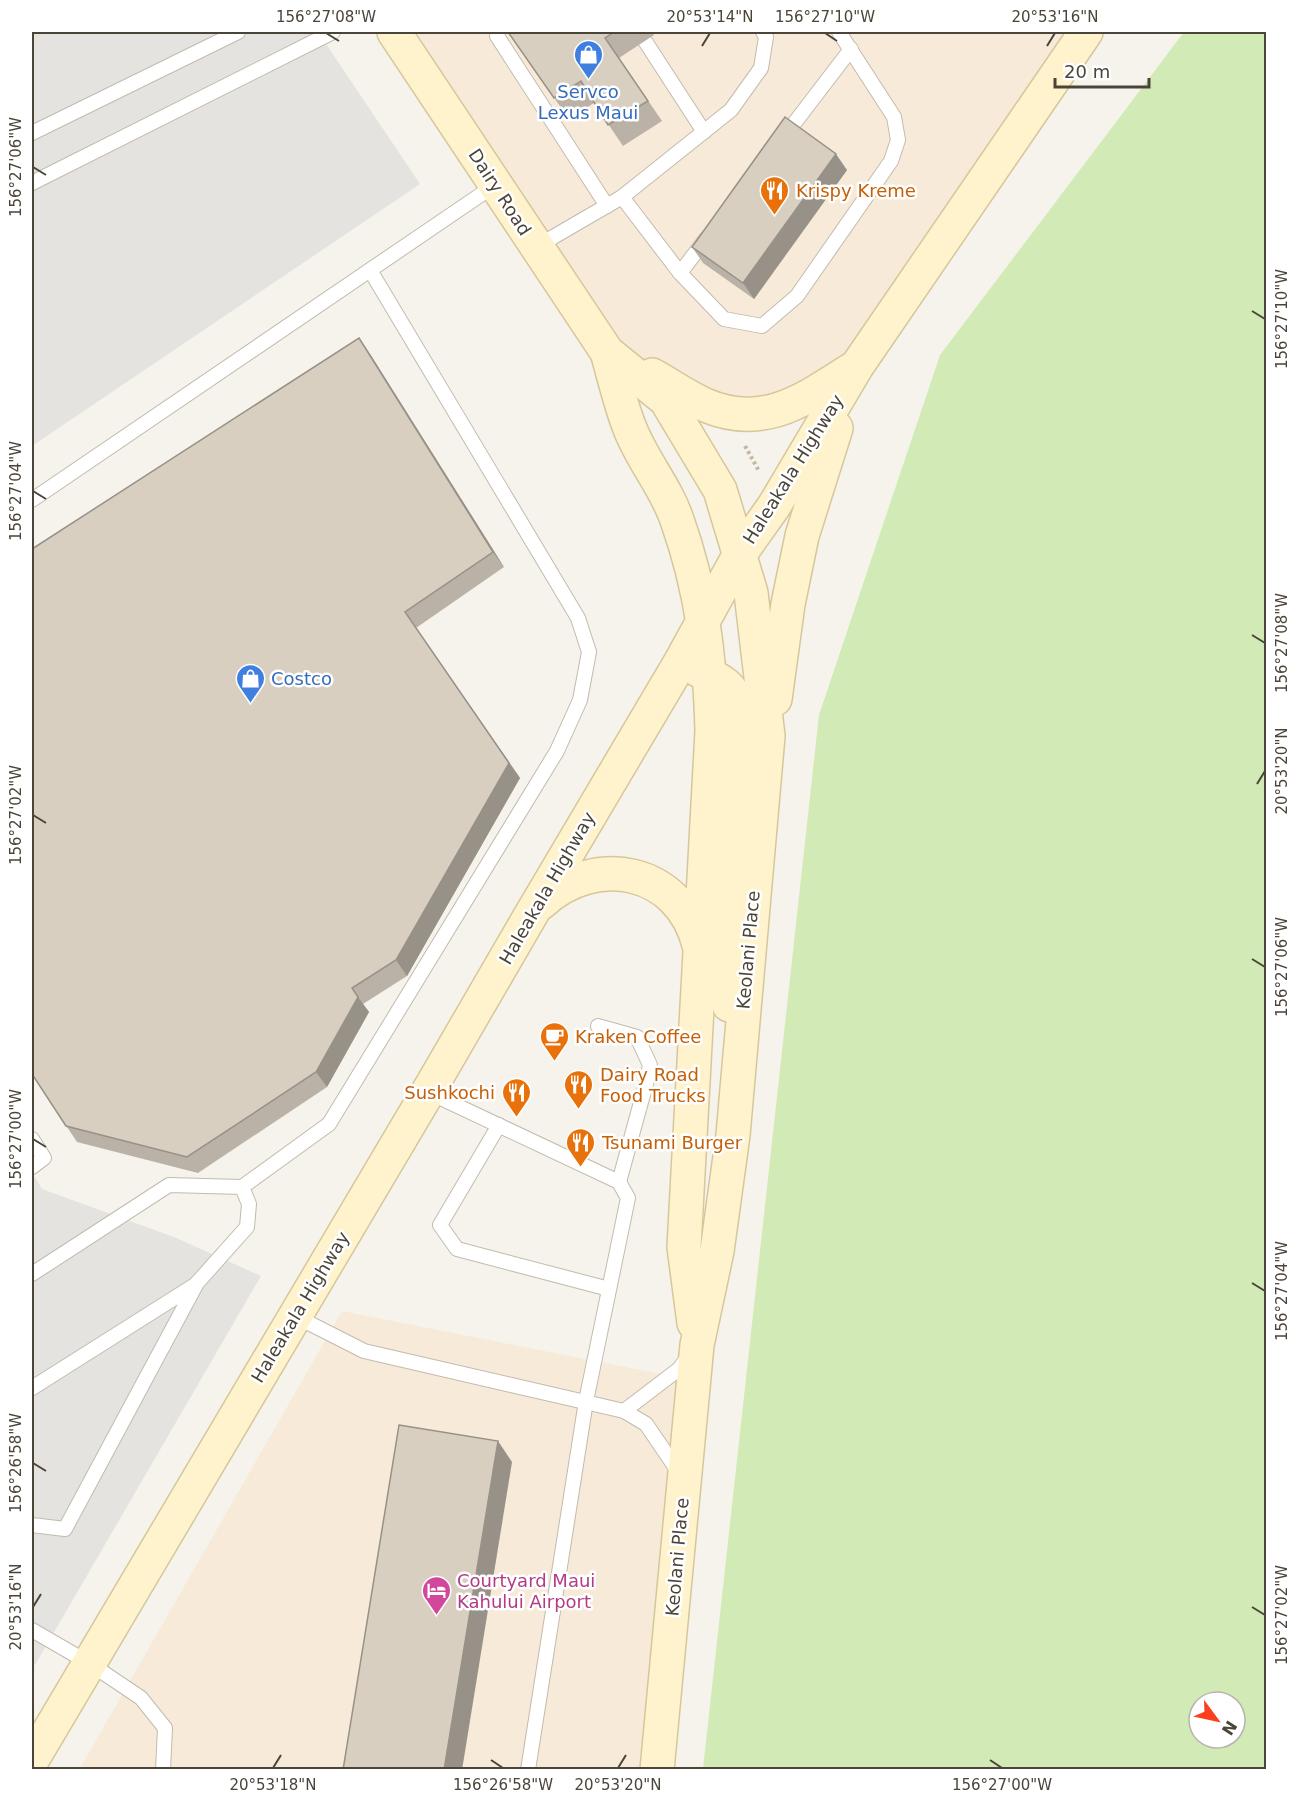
<svg xmlns="http://www.w3.org/2000/svg" width="1298" height="1801" font-family="'DejaVu Sans',sans-serif">
<style>
.commercial{fill:#f7ead8}
.grass{fill:#d2eab5;fill-rule:evenodd}
.parking{fill:#e5e3e0}
.lines{fill:none;stroke-linecap:round;stroke-linejoin:round}
.lane-casing{stroke:#c2bbae;stroke-width:16}
.secondary-casing{stroke:#d6c79b;stroke-width:36}
.path{stroke:#c4b79f;stroke-width:4;stroke-dasharray:3 3;stroke-linecap:butt}
.lane{stroke:#fff;stroke-width:14}
.secondary{stroke:#fff3cd;stroke-width:33}
.wall{fill:#bab2a6}
.shaded-wall{fill:#979187}
.building{fill:#d8cfc1;stroke:#979187;stroke-width:1.5}
.ticks{fill:none;stroke:#4b4439;stroke-width:2}
.labels{text-anchor:middle;dominant-baseline:central;stroke-width:5;stroke-linejoin:round;paint-order:stroke}
.shop-label{font-size:18px;fill:#366cbe;stroke:#fff}
.food-label{font-size:18px;fill:#c56008;stroke:#fff;text-anchor:start}
.street-label{font-size:18px;fill:#4b4439;stroke:#fff}
.hotel-label{font-size:18px;fill:#b23c85;stroke:#fff;text-anchor:start}
.neatline{fill:none;stroke:#4b4439;stroke-width:2}
.ticks-label{font-size:15px;text-anchor:middle;fill:#4b4439}
</style>
<rect width="100%" height="100%" fill="#f6f3ec"/>
<!-- commercial -->
<g class="commercial">
<path d="M394,32H1086L857,366L767,413L607,352Z"/>
<path d="M342,1311L681,1378L643,1769L79,1770Z"/>
</g>
<!-- grass -->
<path class="grass" d="M1184,32H1266V1769H703L819,715L940,355ZM1199,1702H1235V1738H1199Z"/>
<!-- parking -->
<g class="parking">
<path d="M32,32H318L420,184L32,446Z"/>
<path d="M32,1172L42,1189L174,1237L261,1276L35,1665L32,1663Z"/>
</g>
<g class="lines">
<defs>
<g id="lane">
<path d="M498,32L497,36L607,206"/>
<path d="M645,41L704,132"/>
<path d="M32,133L238,32"/>
<path d="M783,138L851,49"/>
<path d="M32,183L333,32"/>
<path d="M622,197L680,273L724,319L762,326L797,296L891,161L898,140L894,117L839,32"/>
<path d="M536,247L622,197L731,110L761,68L766,37L763,32"/>
<path d="M680,273L706,239"/>
<path d="M32,500L495,185"/>
<path d="M598,1026L637,1037L650,1065L646,1084L619,1182"/>
<path d="M428,1092L619,1182L628,1198L586,1401L528,1770"/>
<path d="M499,1125L440,1225L457,1249L609,1289"/>
<path d="M32,1139L44,1158L32,1167"/>
<path d="M242,1187L329,1124L557,751L580,700L589,652L578,618L370,270"/>
<path d="M32,1274L169,1185L242,1187L249,1204L247,1227L197,1283L65,1529L32,1525"/>
<path d="M295,1316L364,1351L624,1411L646,1424L680,1474"/>
<path d="M32,1388L195,1285"/>
<path d="M624,1411L679,1369L688,1357"/>
<path d="M32,1630L89,1663L141,1698L165,1728L163,1770"/>
</g>
<g id="secondary">
<path d="M394,32L607,352L666,400L720,490L751,593L768,736L733,1135L717,1251L697,1345L657,1770"/>
<path d="M607,352C614,376 620,403 629,426C641,459 666,487 677,520C702,590 710,657 712,731L684,1247L694,1323"/>
<path d="M652,375C670,385 687,397 705,405C763,430 804,400 851,370"/>
<path d="M698,670C718,678 736,686 738,710L724,958L729,1005"/>
<path d="M775,699L788,604L802,536L836,428"/>
<path d="M541,903C596,852 680,869 699,945"/>
<path d="M32,1760L428,1092L532,913L680,663L740,554L774,506L857,366L1086,32"/>
</g>
</defs>
<!-- lane casing -->
<use href="#lane" class="lane-casing"/>
<!-- secondary casing -->
<use href="#secondary" class="secondary-casing"/>
<!-- path -->
<path class="path" d="M745,446L759,471"/>
<!-- lane -->
<use href="#lane" class="lane"/>
<!-- secondary -->
<use href="#secondary" class="secondary"/>
</g>
<!-- wall -->
<g class="wall">
<path d="M508,32H652L654,35L619,58L662,121L623,146L594,103L569,119Z"/>
<path d="M847,170L754,299L703,263L692,247Z"/>
<path d="M370,354L504,567L416,628L520,778L407,976L363,1004L369,1012L327,1087L198,1173L77,1142L32,1074Z"/>
</g>
<!-- shaded-wall -->
<g class="shaded-wall">
<path d="M836,154L847,170L754,299L743,283Z"/>
<path d="M359,338L370,354L504,567L493,552Z"/>
<path d="M405,612L520,778L407,976L396,960Z"/>
<path d="M358,997L369,1012L327,1087L316,1072Z"/>
<path d="M498,1441L512,1462L462,1770H444Z"/>
</g>
<!-- building -->
<g class="building">
<path d="M508,32H614L605,38L648,101L608,125L581,81L554,98Z"/>
<path d="M785,117L836,154L743,283L692,247Z"/>
<path d="M359,338L493,552L405,612L509,763L396,960L352,988L358,997L316,1072L187,1157L66,1126L32,1074V549Z"/>
<path d="M399,1425L498,1441L444,1770H343Z"/>
</g>
<!-- ticks -->
<path class="ticks" d="M326,33L339,41M825,33L837,41M702,46L710,33M1047,46L1055,33M33,167L46,175M1252,311L1265,319M33,491L46,499M1252,635L1265,643M1257,784L1265,771M33,815L46,823M1252,959L1265,967M33,1139L46,1147M1252,1283L1265,1291M33,1463L46,1471M33,1607L41,1594M1252,1607L1265,1615M491,1760L503,1768M990,1760L1002,1768M273,1768L281,1755M618,1768L626,1755"/>
<!-- icons -->
<defs>
<symbol id="shop-pin" viewBox="-11 -11 22 30"><path d="M0 17L-7.5 6A9.5 9.5 0 1 1 7.5 6Z" fill="#3f7fe0" stroke="#fff"/><path d="M-5-2.5h2.3a2.7 3.5 0 0 1 5.4 0H5L5.5 6h-11ZM-1.5-2.5h3a1.5 2.3 0 0 0-3 0Z" fill="#fff"/></symbol>
<symbol id="restaurant-pin" viewBox="-11 -11 22 30"><path d="M0 17L-7.5 6A9.5 9.5 0 1 1 7.5 6Z" fill="#e8710a" stroke="#fff"/><path d="M-5-6h1v4h1v-4h1v4h1v-4h1v5L-1.5 .5V6h-2V.5L-5-1ZM5-6V6H3V1.5H1.5Q1.5-4 5-6Z" fill="#fff"/></symbol>
<symbol id="cafe-pin" viewBox="-11 -11 22 30"><path d="M0 17L-7.5 6A9.5 9.5 0 1 1 7.5 6Z" fill="#e8710a" stroke="#fff"/><path d="M-5.5-4.5H6V0H3Q3 3.5 0 3.5H-2.5Q-5.5 3.5-5.5 0ZM3-3.2v2h1.7v-2ZM-6 4.5H4V6H-6Z" fill="#fff"/></symbol>
<symbol id="hotel-pin" viewBox="-11 -11 22 30"><path d="M0 17L-7.5 6A9.5 9.5 0 1 1 7.5 6Z" fill="#d1479c" stroke="#fff"/><path d="M-6-4.5h1.5V1H6V5H4.5V3h-9V5H-6ZM-4 0a1.8 1.8 0 1 1 3.6 0ZM.5 0V-2.5h3Q6-2.5 6 0Z" fill="#fff"/></symbol>
</defs>
<g fill-rule="evenodd">
<use href="#shop-pin" x="572" y="38" width="33" height="45"/>
<use href="#restaurant-pin" x="758" y="174" width="33" height="45"/>
<use href="#shop-pin" x="234" y="662" width="33" height="45"/>
<use href="#cafe-pin" x="538" y="1020" width="33" height="45"/>
<use href="#restaurant-pin" x="562" y="1068" width="33" height="45"/>
<use href="#restaurant-pin" x="500" y="1076" width="33" height="45"/>
<use href="#restaurant-pin" x="564" y="1126" width="33" height="45"/>
<use href="#hotel-pin" x="420" y="1574" width="33" height="45"/>
</g>
<g class="labels">
<!-- shop labels -->
<g class="shop-label">
<text x="588" y="91">Servco<tspan x="588" dy="21">Lexus Maui</tspan></text>
<text x="271" y="678" text-anchor="start">Costco</text>
</g>
<!-- food labels -->
<g class="food-label">
<text x="796" y="190">Krispy Kreme</text>
<text x="575" y="1036">Kraken Coffee</text>
<text x="600" y="1074">Dairy Road<tspan x="600" dy="21">Food Trucks</tspan></text>
<text x="495" y="1092" text-anchor="end">Sushkochi</text>
<text x="602" y="1142">Tsunami Burger</text>
</g>
<!-- street labels -->
<g class="street-label">
<text transform="translate(500 192) rotate(57)">Dairy Road</text>
<text transform="translate(793 469) rotate(-58)">Haleakala Highway</text>
<text transform="translate(547 888) rotate(-60)">Haleakala Highway</text>
<text transform="translate(748 950) rotate(-85)">Keolani Place</text>
<text transform="translate(300 1307) rotate(-59)">Haleakala Highway</text>
<text transform="translate(677 1557) rotate(-85)">Keolani Place</text>
</g>
<!-- hotel labels -->
<g class="hotel-label">
<text x="457" y="1580">Courtyard Maui<tspan x="457" dy="21">Kahului Airport</tspan></text>
</g>
</g>
<!-- border -->
<rect width="1298" height="1801" fill="none" stroke="#ffffff" stroke-width="66"/>
<!-- north arrow -->
<g transform="translate(1217 1720) rotate(123)"><circle r="28" fill="#ffffff" stroke="#b7b4b0" stroke-width="1.5"/>
<path d="M0-4.5L10 22L0 15L-10 22Z" fill="#fc3f1d"/>
<text y="-9" font-size="16" font-weight="bold" text-anchor="middle" fill="#4b4439">N</text>
</g>
<!-- scale -->
<path d="M1055 78v9h94v-9" fill="none" stroke="#4b4439" stroke-width="3"/>
<text x="1064" y="78" font-size="18" fill="#4b4439" stroke="#ffffff" stroke-width="4.5" paint-order="stroke">20 m</text>
<rect x="33" y="33" width="1232" height="1735" class="neatline"/>
<g class="ticks-label">
<text x="326" y="22">156°27'08"W</text>
<text x="710" y="22">20°53'14"N</text>
<text x="825" y="22">156°27'10"W</text>
<text x="1055" y="22">20°53'16"N</text>
<text transform="translate(16 167) rotate(-90)" y="5">156°27'06"W</text>
<text transform="translate(1282 319) rotate(-90)" y="5">156°27'10"W</text>
<text transform="translate(16 491) rotate(-90)" y="5">156°27'04"W</text>
<text transform="translate(1282 643) rotate(-90)" y="5">156°27'08"W</text>
<text transform="translate(1282 771) rotate(-90)" y="5">20°53'20"N</text>
<text transform="translate(16 815) rotate(-90)" y="5">156°27'02"W</text>
<text transform="translate(1282 967) rotate(-90)" y="5">156°27'06"W</text>
<text transform="translate(16 1139) rotate(-90)" y="5">156°27'00"W</text>
<text transform="translate(1282 1291) rotate(-90)" y="5">156°27'04"W</text>
<text transform="translate(16 1463) rotate(-90)" y="5">156°26'58"W</text>
<text transform="translate(16 1607) rotate(-90)" y="5">20°53'16"N</text>
<text transform="translate(1282 1615) rotate(-90)" y="5">156°27'02"W</text>
<text x="273" y="1790">20°53'18"N</text>
<text x="503" y="1790">156°26'58"W</text>
<text x="618" y="1790">20°53'20"N</text>
<text x="1002" y="1790">156°27'00"W</text>
</g>
</svg>
